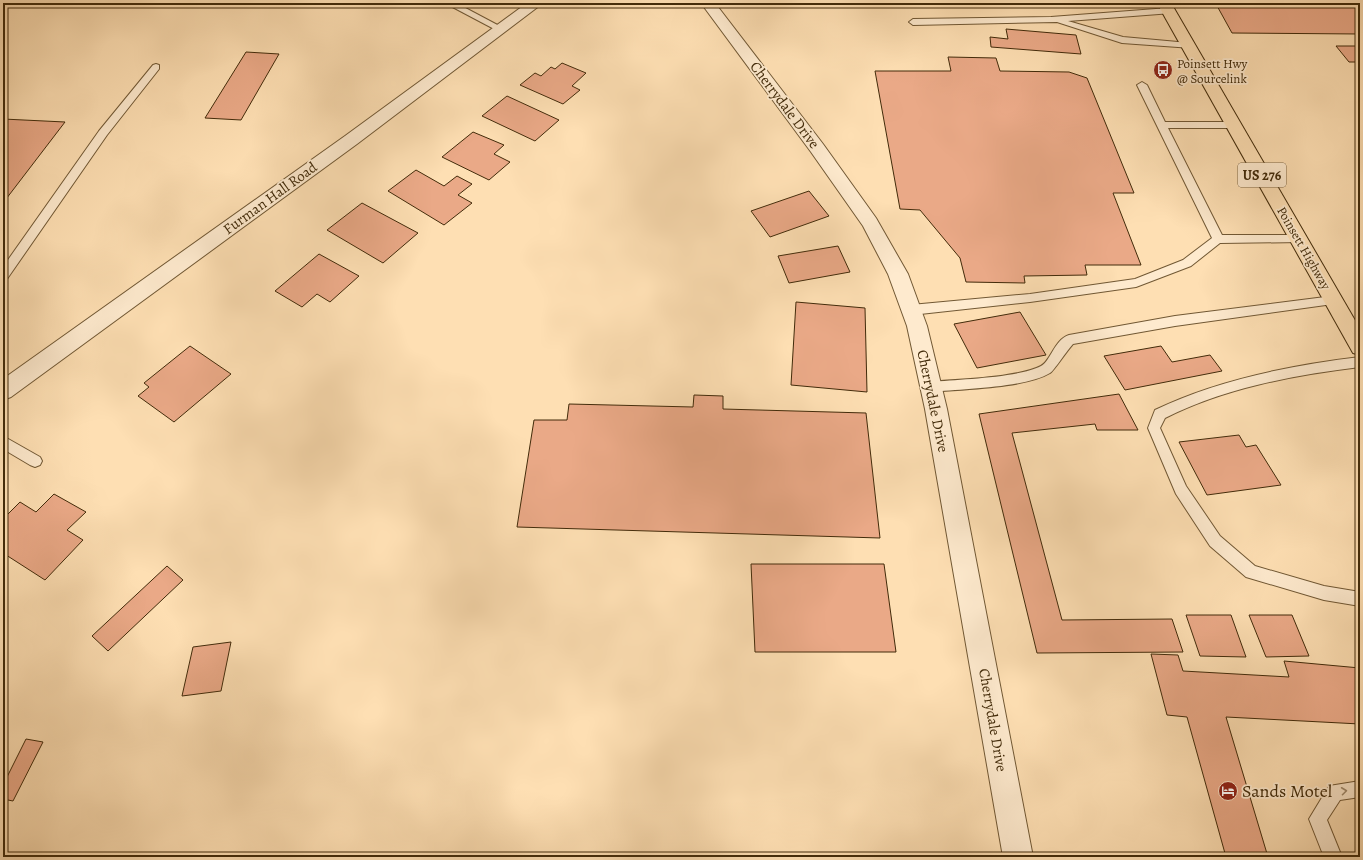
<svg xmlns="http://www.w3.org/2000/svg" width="1363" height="860" font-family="Alegreya,serif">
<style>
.building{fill:#eaa987;stroke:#422b0a}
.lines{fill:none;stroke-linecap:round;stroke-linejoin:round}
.lane-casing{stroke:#715834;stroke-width:2}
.street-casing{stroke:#715834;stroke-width:2}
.highway-casing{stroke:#422b0a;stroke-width:2}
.lane{fill:#feeace;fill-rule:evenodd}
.street{fill:#feeace;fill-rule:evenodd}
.highway{fill:#fedfb3;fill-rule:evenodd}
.oneway{stroke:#a08a6c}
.labels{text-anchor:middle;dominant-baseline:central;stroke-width:3.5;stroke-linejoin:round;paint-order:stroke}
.far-poi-label{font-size:13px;fill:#422b0a;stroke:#feeace;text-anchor:start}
.far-street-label{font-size:13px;fill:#422b0a;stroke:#feeace}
.shield{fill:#feeace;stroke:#7a6445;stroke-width:1}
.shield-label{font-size:14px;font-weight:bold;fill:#422b0a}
.street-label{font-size:15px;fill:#422b0a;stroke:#feeace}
.near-poi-label{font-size:18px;fill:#422b0a;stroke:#feeace;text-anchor:start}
</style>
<rect width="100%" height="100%" fill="#fedfb3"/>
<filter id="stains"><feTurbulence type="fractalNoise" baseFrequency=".005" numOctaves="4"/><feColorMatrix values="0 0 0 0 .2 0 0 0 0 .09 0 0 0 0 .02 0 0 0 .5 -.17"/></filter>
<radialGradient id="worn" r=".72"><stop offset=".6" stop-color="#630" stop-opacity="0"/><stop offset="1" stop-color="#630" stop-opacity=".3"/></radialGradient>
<!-- building -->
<g class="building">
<path d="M1216,4L1360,7V34L1232,33Z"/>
<path d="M1006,29L1076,35L1081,54L991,47L990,37L1008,39Z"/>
<path d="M1336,46H1360V62H1349Z"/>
<path d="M246,52L279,54L241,120L205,118Z"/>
<path d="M948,57L996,58L1000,71L1069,72L1087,78L1134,193H1113L1141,265H1085L1087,275L1024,276L1025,283L966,282L960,258L920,210L900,209L875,71H951Z"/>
<path d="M562,63L586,73L572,86L580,90L563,104L520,85L535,73L541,76L551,67L555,69Z"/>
<path d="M507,96L559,120L535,141L482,116Z"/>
<path d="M3,119L65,122L3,203Z"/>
<path d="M473,132L504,145L494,154L510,162L489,180L442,157Z"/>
<path d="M416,170L444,186L457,176L472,184L458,195L472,203L444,225L388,191Z"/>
<path d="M809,191L829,216L770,237L751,211Z"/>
<path d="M362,203L418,233L383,263L327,230Z"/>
<path d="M838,246L850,272L789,283L778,256Z"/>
<path d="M319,254L359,276L330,302L317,294L302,307L275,291Z"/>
<path d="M796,302L865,308L867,392L791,385Z"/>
<path d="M1020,312L1046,355L977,368L954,324Z"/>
<path d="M190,346L231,374L174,422L138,396L149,387L144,383Z"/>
<path d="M1161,346L1172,362L1210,355L1222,371L1125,390L1104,356Z"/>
<path d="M1119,394L1138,430H1097L1095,424L1012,433L1062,620L1172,619L1183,652L1037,653L979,414Z"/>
<path d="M694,395L723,396V409L866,413L880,538L517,527L534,420H567L569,404L693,407Z"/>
<path d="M1239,435L1246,447L1256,445L1281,485L1207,495L1179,442Z"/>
<path d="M54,494L86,512L67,530L83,540L45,580L3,553V519L20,502L36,512Z"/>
<path d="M751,564H884L896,652H755Z"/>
<path d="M167,566L183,580L108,651L92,636Z"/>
<path d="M1186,615H1231L1246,657L1200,656Z"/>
<path d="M1249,615H1292L1309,656L1266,657Z"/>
<path d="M231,642L221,691L182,696L193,647Z"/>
<path d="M1151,654L1178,655L1183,671L1289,677L1284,661L1360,668V724L1226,717L1268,857H1226L1187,717L1167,715Z"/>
<path d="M26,739L43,742L13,801L3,799V785Z"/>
</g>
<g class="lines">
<defs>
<g id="lane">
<path d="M445,3H456L505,29L501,32L498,31Z"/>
<path d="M1169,8L1173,11L1172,13L1068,21L1123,37L1189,43L1193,46L1192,48L1122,43L1057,22L913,25L909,22L913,19L1051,17Z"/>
<path d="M156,64L159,65V69L107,135L7,279L3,280V267L99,131L153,65Z"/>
<path d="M1142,82L1147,85L1165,122H1234L1239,125L1234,128H1168L1222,235H1298L1302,236L1304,239L1302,242L1220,243L1191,266L1136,287L1030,302L911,315L907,313L905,310L907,307L911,305L1030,294L1135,279L1183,260L1212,238L1137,85Z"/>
<path d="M1333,296L1337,297L1339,300L1337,303L1333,304L1175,326L1073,344C1068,349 1053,372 1050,373C1025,388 962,389 931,392L927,391L925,387L927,383L931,382C959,379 1018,378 1041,366C1051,361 1054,340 1069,335L1175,316Z"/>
<path d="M1360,357V367C1294,375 1224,388 1165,418L1160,428L1186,486L1220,536L1255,566L1324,586L1360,592V606L1324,600L1246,577L1210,546L1176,494L1148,428L1155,410C1217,380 1292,365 1360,357Z"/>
<path d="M3,436L40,457L42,461L40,465L35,467L30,465L3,449Z"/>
<path d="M1360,781V797L1340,800L1327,820L1342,857H1324L1309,819L1329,786Z"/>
</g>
<g id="street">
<path d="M527,3H543L357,144L11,397L3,400V379L345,136Z"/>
<path d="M701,3H715L823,144L876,218L908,274L927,326L947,409L1033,857H1003L925,409L907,326L888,274L863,226L811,152Z"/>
</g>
<path id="highway" d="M1157,3H1171L1360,329V355L1353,353Z"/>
</defs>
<!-- lane casing -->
<use href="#lane" class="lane-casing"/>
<!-- street casing -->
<use href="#street" class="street-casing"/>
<!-- highway casing -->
<use href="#highway" class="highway-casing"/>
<!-- lane -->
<use href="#lane" class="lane"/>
<!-- street -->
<use href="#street" class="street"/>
<!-- highway -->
<use href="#highway" class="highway"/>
</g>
<!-- one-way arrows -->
<defs><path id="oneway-chevron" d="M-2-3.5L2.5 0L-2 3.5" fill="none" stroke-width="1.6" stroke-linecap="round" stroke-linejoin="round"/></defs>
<use class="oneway" href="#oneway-chevron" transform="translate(1344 791) rotate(-7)"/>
<!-- icons -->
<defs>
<symbol id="bus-disc" viewBox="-11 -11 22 22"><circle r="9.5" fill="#8f2418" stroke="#feeace"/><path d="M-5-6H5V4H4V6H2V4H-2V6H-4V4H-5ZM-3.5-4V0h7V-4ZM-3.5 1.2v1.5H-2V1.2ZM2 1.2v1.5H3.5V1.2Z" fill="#fff"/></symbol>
<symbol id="hotel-disc" viewBox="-11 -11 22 22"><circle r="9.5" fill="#8f2418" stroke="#feeace"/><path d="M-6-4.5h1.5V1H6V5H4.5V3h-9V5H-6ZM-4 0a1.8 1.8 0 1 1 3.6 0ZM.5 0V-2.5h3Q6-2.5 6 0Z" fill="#fff"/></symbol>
</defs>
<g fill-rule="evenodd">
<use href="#bus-disc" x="1152" y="59" width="22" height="22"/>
<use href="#hotel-disc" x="1217" y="780" width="22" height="22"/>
</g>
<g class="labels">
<!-- far-poi labels -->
<g class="far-poi-label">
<text x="1177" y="63">Poinsett Hwy<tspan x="1177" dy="15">@ Sourcelink</tspan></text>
</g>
<!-- far-street labels -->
<g class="far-street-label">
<text transform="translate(1304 248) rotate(60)">Poinsett Highway</text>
</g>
<!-- shield labels -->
<rect class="shield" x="1238" y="163" width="48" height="24" rx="3"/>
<g class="shield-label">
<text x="1262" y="175">US 276</text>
</g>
<!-- street labels -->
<g class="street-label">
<text transform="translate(785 105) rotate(53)">Cherrydale Drive</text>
<text transform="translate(270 198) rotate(-36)">Furman Hall Road</text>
<text transform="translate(933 401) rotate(78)">Cherrydale Drive</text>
<text transform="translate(993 720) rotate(80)">Cherrydale Drive</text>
</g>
<!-- near-poi labels -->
<g class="near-poi-label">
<text x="1242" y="791">Sands Motel</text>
</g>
</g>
<!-- margin -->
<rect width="1363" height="860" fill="none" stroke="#fedfb3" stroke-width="16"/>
<rect x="4" y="4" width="1355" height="852" fill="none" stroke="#422b0a" stroke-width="2"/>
<rect x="8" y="8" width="1347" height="844" fill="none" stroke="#422b0a"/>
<rect width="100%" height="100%" filter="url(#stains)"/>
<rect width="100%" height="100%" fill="url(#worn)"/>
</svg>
